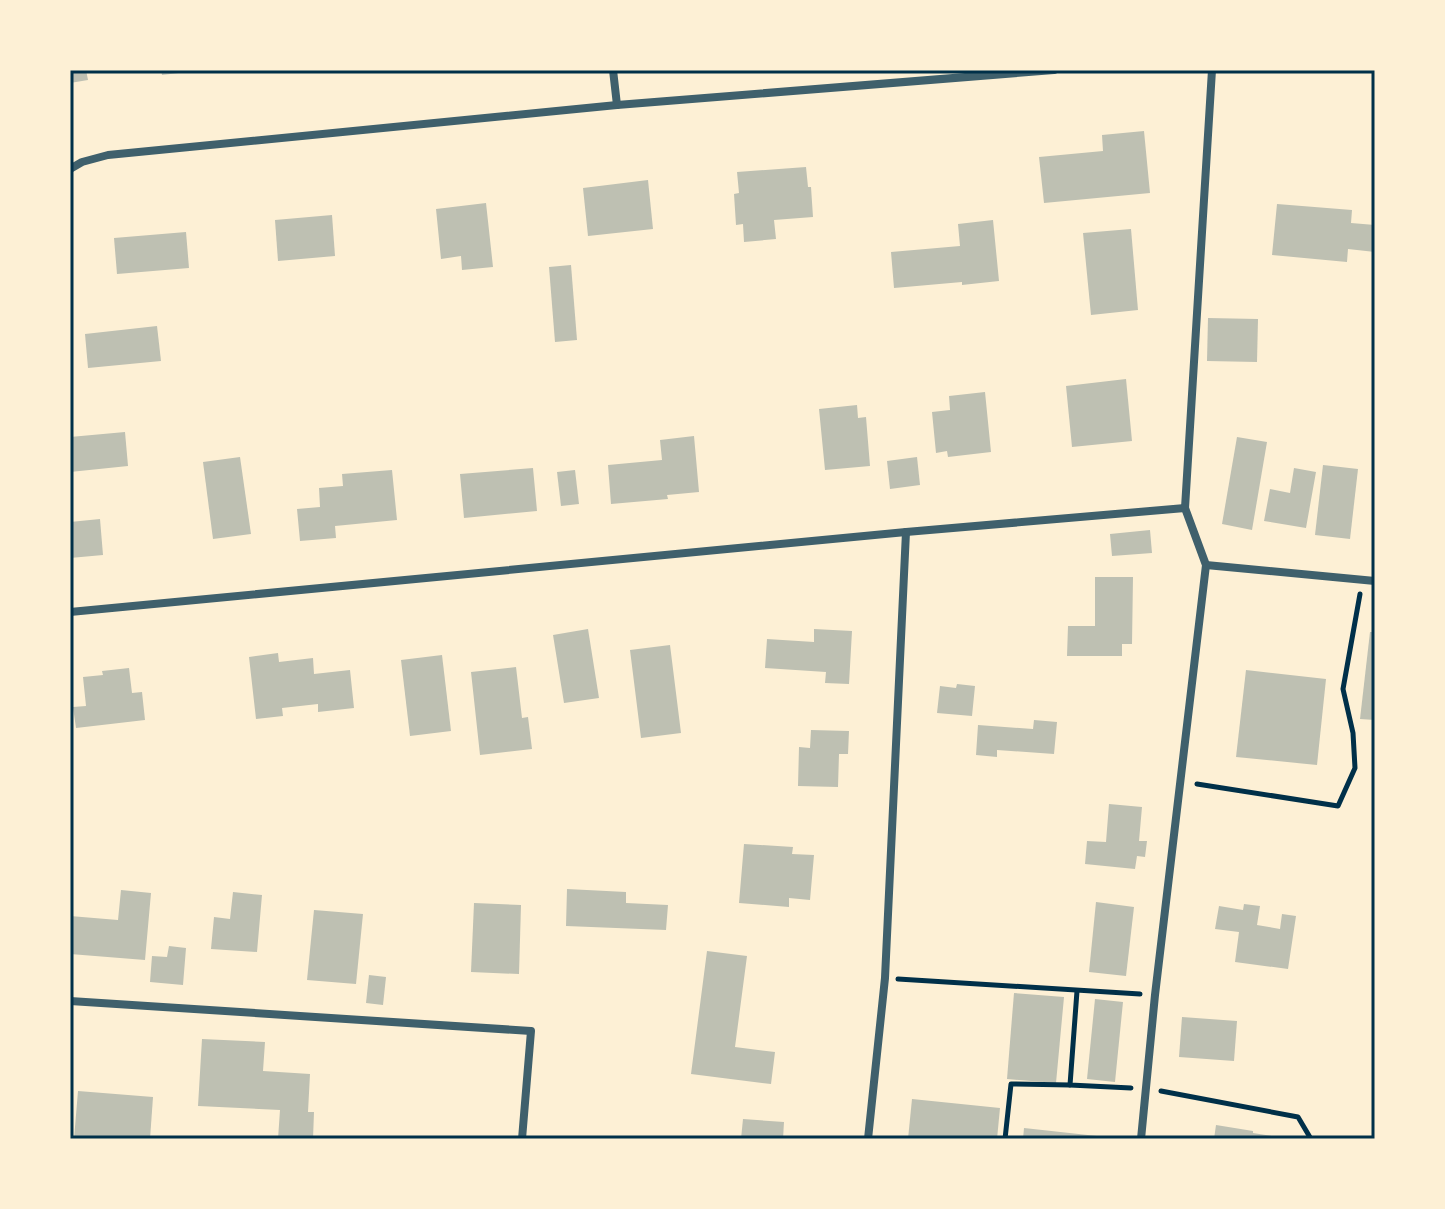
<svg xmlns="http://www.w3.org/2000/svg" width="1445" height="1209" font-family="'DM Sans',sans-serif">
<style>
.building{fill:#bec0b2}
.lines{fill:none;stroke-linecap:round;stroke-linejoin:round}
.path{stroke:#003049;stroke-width:5}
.minor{stroke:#3f606c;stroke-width:8}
.neatline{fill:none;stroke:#003049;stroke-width:3}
</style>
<rect width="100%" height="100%" fill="#fdf0d5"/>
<!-- building -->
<g class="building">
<path d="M70,70H86L88,80L70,83Z"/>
<path d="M161,70H187V72L162,75Z"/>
<path d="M1144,131L1150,193L1044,203L1039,157L1103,151L1102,135Z"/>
<path d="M806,167L808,187H811L813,217L774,220L776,239L744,242L743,224L736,225L734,194L739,193L737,172Z"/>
<path d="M648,180L653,229L588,236L583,188Z"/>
<path d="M486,203L493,267L462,270L461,256L441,259L436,209Z"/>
<path d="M1277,204L1352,210L1351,223L1375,225V252L1348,249L1347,262L1272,255Z"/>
<path d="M332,215L335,256L278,261L275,220Z"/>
<path d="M993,220L999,281L962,285V282L894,288L891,252L960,246L958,224Z"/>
<path d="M1131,229L1138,310L1091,315L1083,233Z"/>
<path d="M186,232L189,268L117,274L114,238Z"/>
<path d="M571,265L577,340L555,342L549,267Z"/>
<path d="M1208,318L1258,319L1257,362L1207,361Z"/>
<path d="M157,326L161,361L88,368L85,334Z"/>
<path d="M1126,379L1132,441L1072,447L1066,386Z"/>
<path d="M985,392L991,452L948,457L947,451L936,453L932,412L950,410L949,396Z"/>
<path d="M857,405L858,418L866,417L870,466L825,470L819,409Z"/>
<path d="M125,432L128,466L70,472V437Z"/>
<path d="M694,436L699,492L667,495L668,499L611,504L608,465L662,460L660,440Z"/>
<path d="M1237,437L1267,442L1252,530L1222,524Z"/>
<path d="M240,457L251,534L213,539L203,462Z"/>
<path d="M917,457L920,485L890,489L887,461Z"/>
<path d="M1323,465L1358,469L1350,539L1315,535Z"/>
<path d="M533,468L537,511L464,518L460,474Z"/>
<path d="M1294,468L1316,472L1306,528L1264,521L1270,489L1290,493Z"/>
<path d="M392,470L397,520L335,526L336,538L300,541L297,509L320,507L319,488L343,486L342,474Z"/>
<path d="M575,470L579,504L561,506L557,472Z"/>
<path d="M100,519L103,555L70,558V522Z"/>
<path d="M1150,530L1152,553L1112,556L1110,534Z"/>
<path d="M1095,577H1133L1132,644H1122V656H1067L1068,626H1095Z"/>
<path d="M588,629L599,698L564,703L553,635Z"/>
<path d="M814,629L852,631L849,684L825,683L826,672L765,668L767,639L814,642Z"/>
<path d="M1370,632H1375V720L1360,719Z"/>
<path d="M670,645L681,733L641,738L630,650Z"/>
<path d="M278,653L279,662L313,658L314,674L350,670L354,708L318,712V704L282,708L283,716L256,719L249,657Z"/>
<path d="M442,655L451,731L410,736L401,660Z"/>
<path d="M516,667L522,718L528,717L532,749L480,755L471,672Z"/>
<path d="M129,668L132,693L142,692L145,720L76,728L73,707L86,706L83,677L103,675L102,671Z"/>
<path d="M1246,670L1326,679L1317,765L1236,757Z"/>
<path d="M957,684L975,686L972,716L937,713L940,686L956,688Z"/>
<path d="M1034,720L1057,722L1054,754L997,750V757L976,755L978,725L1033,729Z"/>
<path d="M811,730L849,731L848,754H839L838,787L798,786L799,747L810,748Z"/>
<path d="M1109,804L1142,807L1139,841H1147L1145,857L1137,856L1135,869L1085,864L1087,841L1106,842Z"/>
<path d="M744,844L793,847L792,854L814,855L810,900L789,898V907L739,903Z"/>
<path d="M567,889L626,892V903L668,905L666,930L566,926Z"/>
<path d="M121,890L151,893L145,960L70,954V916L118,920Z"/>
<path d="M233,892L262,895L257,952L211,949L214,917L230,919Z"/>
<path d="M1096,902L1134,907L1126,976L1089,972Z"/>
<path d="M474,903L521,905L519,974L471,972Z"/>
<path d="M1244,904L1260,906L1257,925L1280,929L1282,914L1296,916L1288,969L1235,962L1239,932L1215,929L1219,906L1243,910Z"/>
<path d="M314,910L363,914L356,984L307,980Z"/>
<path d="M169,946L186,948L183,985L150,982L152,956L167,957Z"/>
<path d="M707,951L747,956L735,1047L775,1052L771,1084L691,1074Z"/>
<path d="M369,975L386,977L383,1005L366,1003Z"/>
<path d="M1014,993L1064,997L1056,1083L1007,1079Z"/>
<path d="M1095,999L1123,1002L1115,1082L1087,1079Z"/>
<path d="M1182,1017L1237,1021L1234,1061L1179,1057Z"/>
<path d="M202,1039L265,1042L263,1071L310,1074L308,1112H314L313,1139H278L280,1110L198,1106Z"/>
<path d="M78,1091L153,1097L150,1139H74Z"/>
<path d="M912,1099L1000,1108L997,1139H908Z"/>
<path d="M743,1119L784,1122L783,1139H741Z"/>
<path d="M1216,1125L1253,1131V1133L1278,1137V1139H1214Z"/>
<path d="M1024,1128L1106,1137V1139H1023Z"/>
</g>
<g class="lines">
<!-- path -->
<g class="path">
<path d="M1197,784L1338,806L1355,768L1353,733L1343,689L1360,594"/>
<path d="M898,979L1140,994"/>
<path d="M1077,991L1070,1085L1131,1088"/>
<path d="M1161,1091L1298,1117L1311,1139"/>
<path d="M1005,1139L1011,1084L1070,1085"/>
</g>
<!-- minor -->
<g class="minor">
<path d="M613,70L617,105"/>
<path d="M70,169L82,162L108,155L617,105L1054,70"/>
<path d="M1206,565L1375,581"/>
<path d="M70,612L906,532L1185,508"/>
<path d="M70,1001L531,1031L522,1139"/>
<path d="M868,1139L885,978L906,532"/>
<path d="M1141,1139L1155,995L1206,565L1185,508L1212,70"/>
</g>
</g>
<!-- border -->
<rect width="1445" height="1209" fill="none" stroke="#fdf0d5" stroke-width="144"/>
<rect x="72" y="72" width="1301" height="1065" class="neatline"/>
</svg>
